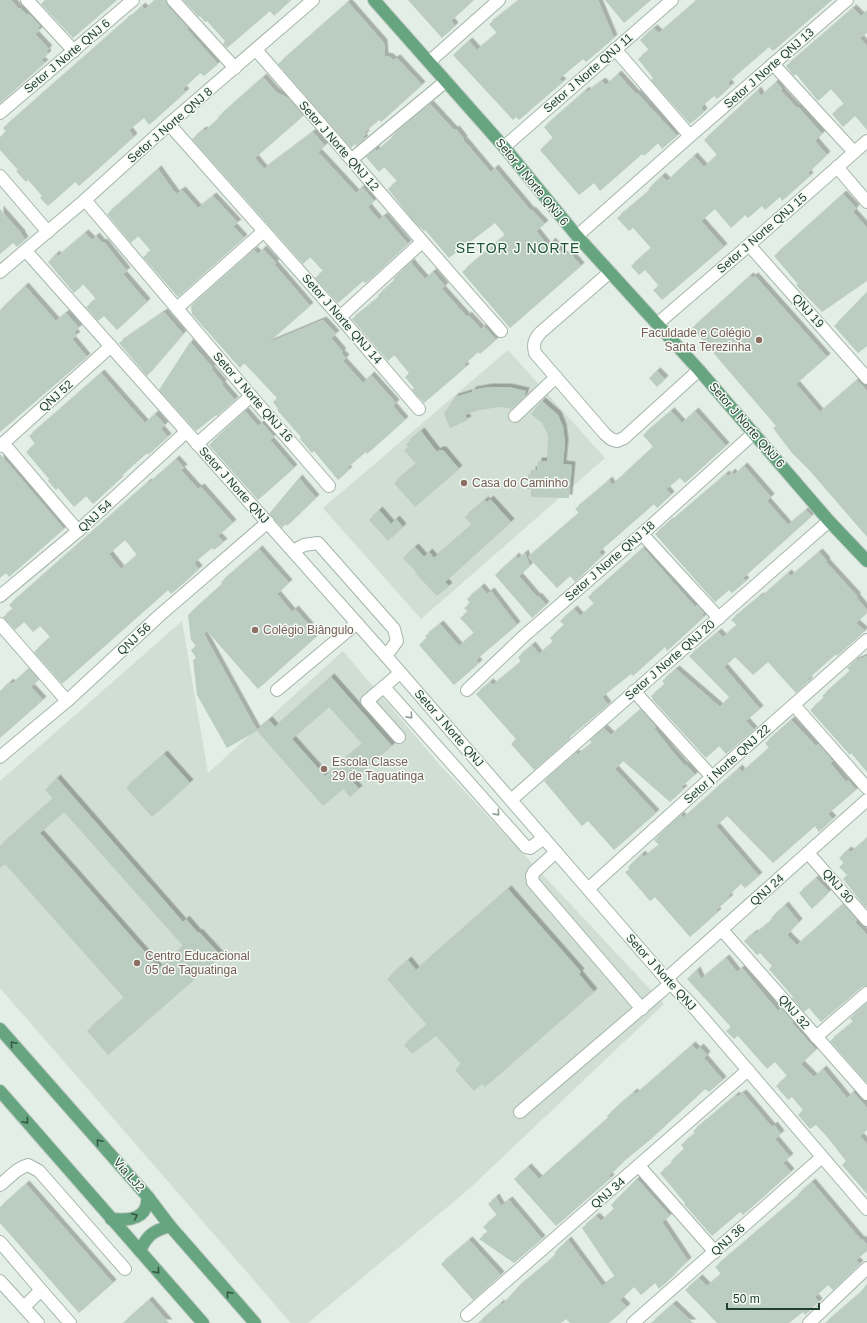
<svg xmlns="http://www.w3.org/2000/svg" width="867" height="1323" font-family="Helvetica,sans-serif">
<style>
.built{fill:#d1ded4}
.building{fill:#bbccc0;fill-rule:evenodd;filter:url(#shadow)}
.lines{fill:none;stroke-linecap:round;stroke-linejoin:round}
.minor-casing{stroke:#a5b6ab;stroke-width:14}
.major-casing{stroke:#c1cac4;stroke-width:14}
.minor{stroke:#fff;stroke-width:12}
.major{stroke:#66a580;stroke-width:12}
.oneway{stroke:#90a096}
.oneway2{stroke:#335942}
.education-dot{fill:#8d6e63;stroke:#f4faf5;stroke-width:1.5}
.labels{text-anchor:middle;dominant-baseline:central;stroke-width:3;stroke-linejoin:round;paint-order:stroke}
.street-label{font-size:12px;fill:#22402e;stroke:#f4faf5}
.education-label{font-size:12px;fill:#785e54;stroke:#f4faf5;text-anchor:start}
.quarter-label{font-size:14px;letter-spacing:1px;fill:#1d5334;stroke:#f4faf5}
</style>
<defs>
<filter id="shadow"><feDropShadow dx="3.5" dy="-3.5" stdDeviation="0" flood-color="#0004"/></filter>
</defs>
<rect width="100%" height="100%" fill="#e3eee6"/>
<!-- built -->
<g class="built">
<path d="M508,350L605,458L421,619L323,508Z"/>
<path d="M182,621L208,773L343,651L440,765L664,1004L469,1189L308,1323H291L0,988V781Z"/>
</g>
<!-- building -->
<g class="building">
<path d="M0,0H11L19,9L20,8L27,15L29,14L40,26L38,28L40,30L35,34L49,49L46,51L48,54L41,60L45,63L0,103Z"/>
<path d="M45,0H117L73,38L41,4Z"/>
<path d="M155,0H166L167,5L188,28L187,29L218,64L204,76L200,73L183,89L186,92L149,125L144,118L129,130L134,137L79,186L75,182L48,206L40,198L42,196L28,180L26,182L16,171L18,170L0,150V137L6,131L3,128L128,18H129L142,6L145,9Z"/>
<path d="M183,0H291L274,16L270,11L227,48L223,44L225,41L207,21L205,22L200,16L199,17Z"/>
<path d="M408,0H474L451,21L455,26L442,38Z"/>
<path d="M519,0H598L614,38L586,62L583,59L559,79L563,82L519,120L516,117L513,120L453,55L469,41L477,50L497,33L489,24Z"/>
<path d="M605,0H651L624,23Z"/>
<path d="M697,0H832L773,51L769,47L732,79L728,83L731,86L717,99L714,96L701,107L704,112L690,124L651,80L653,78L638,59L649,50L640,40L654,28L659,33Z"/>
<path d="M348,2L384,43L385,56L390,57L393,60L397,58L422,85L381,122L379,120L365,132L366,134L363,137L365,139L356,146L355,144L351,148L278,64Z"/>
<path d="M853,8L861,16L867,11V33L860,38L867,46V130L855,116L843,127L832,114L844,104L831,89L818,101L796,74L794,76L786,66Z"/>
<path d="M618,74L636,94L637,93L677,136L662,149L658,143L644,156L642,154L600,191L594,183L579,195L540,150L553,138L544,127L586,90L587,92L602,81L606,85Z"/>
<path d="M263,77L276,92L288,98L303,115L300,117L301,118L255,158L264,169L313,132L325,146L318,152L356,193L362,187L374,201L368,207L379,220L384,216L408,244L367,282L365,283L363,281L338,303L315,278L323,271L310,257L303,264L192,139L203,130L205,131L219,118L218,117Z"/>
<path d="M776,82L782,89L781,91L797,108L798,107L822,134L815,141L827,155L808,173L810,176L782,201L780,197L765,210L762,206L748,218L745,215L731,228L715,209L701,221L724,247L662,300L653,290L659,286L645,270L639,275L631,266L651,248L633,228L629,231L617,218L650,190L648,189L662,176L667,181L694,156L704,167L717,155L704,140L758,90L761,96Z"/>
<path d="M430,104L454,130L456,129L464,139L463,140L467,144L488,169L491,172L495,168L531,211L532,210L545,224L536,231L548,246L552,241L565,256L569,252L581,266L510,328L462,272L505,235L495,223L449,258L425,230L424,231L411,218L388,189L397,181L384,167L379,172L366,157L375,149L377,151L392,138L391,137L400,129Z"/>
<path d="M158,169L176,194L182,190L198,208L213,196L238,223L233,226L244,238L178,297L143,257L151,251L138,236L131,243L107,214Z"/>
<path d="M843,194L856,208L853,212L867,228V281L822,312L796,285L798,284L774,256Z"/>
<path d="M0,209L22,234V235L25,240L17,247L13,243L0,254Z"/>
<path d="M85,233L92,240L96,236L102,243L104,242L127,271L123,274L147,302L117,330L104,316L98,321L86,307L96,299L83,284L74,293L48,262L56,254L58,256Z"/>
<path d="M263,249L276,263L274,264L310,306L268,343L323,320L336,334L331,338L343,352L341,353L346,358L343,361L363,383L371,375L396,403L393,406L405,420L367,454L366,452L347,468L349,470L338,480L314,451L312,453L300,439L301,437L277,410L278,409L273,402L277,398L244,363L240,368L192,314L191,306L254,250L258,254Z"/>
<path d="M411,262L413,265L425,279L433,272L445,286L442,289L467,317L468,315L481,329L484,326L496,340L480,354L478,352L464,365L466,367L424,403L412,390L414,388L405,377L409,373L394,355L388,361L352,319L379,297L378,295L395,280L393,279Z"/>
<path d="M750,276L752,278L755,276L827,357L796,384L820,412L857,380L867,391V537L810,471L792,453L773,428L776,426L692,328Z"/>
<path d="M25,286L56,321L66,313L79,328L74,332L77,335L72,339L87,357L0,432V310Z"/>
<path d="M867,292V346L858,353L834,326Z"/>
<path d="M164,312L183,334L147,376L119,343Z"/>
<path d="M190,342L213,368L211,369L223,383L222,385L235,400L217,416L216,415L196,431L159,390Z"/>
<path d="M657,371L665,379L657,387L649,378Z"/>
<path d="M101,373L145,423L155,414L165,425L161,429L168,437L148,455L147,453L119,478L120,479L93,504L86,496L74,507L58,488L56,490L48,481L49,479L26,452L35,444L29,436Z"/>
<path d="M489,387H508L526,391L524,397L511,409L500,407L479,410L465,415L468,420L450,428L444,414L455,397L472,392V390Z"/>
<path d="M542,401L558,415L563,427L565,443L563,464L572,465L569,498L531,497V489H527L528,474L532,475V470H537L538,461H547L548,435L542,423L531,414Z"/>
<path d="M245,411L258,426L262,423L274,437L270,440L294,468L258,500L209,445Z"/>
<path d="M671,411L682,423L695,411L726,446L685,483L680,478L666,489L671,495L657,508L654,504L599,552L602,556L575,582L570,576L557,588L528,557L579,513L575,509L600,488L609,480L612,485L653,447L643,435Z"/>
<path d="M421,431L437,452L439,450H443L459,469L415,507L394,483L416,464L404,450L408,447L406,444Z"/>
<path d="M0,454L64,529L9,577L6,573L0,578Z"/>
<path d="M176,459L184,468L181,470L198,489L201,487L233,523L218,536L224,542L214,550L212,548L194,563L199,569L185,582L171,594L168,590L62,684L34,652L50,637L40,626L33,632L24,622L15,630L3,617L13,609L9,605L148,482L149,483ZM125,540L137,555L121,569L109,554Z"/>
<path d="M744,466L771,497L767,501L788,525L806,510L812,516L743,578L746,581L732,593L729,590L715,602L655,534L670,521V522L726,474L728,476L732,472L734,475Z"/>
<path d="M299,478L316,498L287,526L286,524L282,528L269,514Z"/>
<path d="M490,499L511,522L445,582L449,586L437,596L415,573L416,572L403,558L415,547L424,557L429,552L434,558L472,525L465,517L485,500L487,502Z"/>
<path d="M379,510L391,524L396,519L403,527L388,541L369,520Z"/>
<path d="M643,548L695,607L697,605L704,613L702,615L704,617L667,651L665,647L633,676L631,674L602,697L608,705L566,740L567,741L534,770L511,744L516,739L476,694L490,682L493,685L521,662L518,657L532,645L539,654L553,642L550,638L564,625L560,621L574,609L580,616L594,604L588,597Z"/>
<path d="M259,549L289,583L277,594L292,612L295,609L310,626L307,629L315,638L258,689L207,631L204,634L257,730L269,720L275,727L331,677L392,746L352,781L359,789L350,797L343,789L323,806L257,731L227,748L197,695L193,660L196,658L191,650L196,646L191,640L188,615L222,584L221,582ZM329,707L362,744L325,776L292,739Z"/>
<path d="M819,552L827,561L826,562L858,597H856L867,610V613L856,623L865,631L837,656L836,654L808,679L809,681L796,693L768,662L753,675L735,657L724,667L760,709L746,721L754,730L726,754L719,746L706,758L652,699H653L651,696L665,684L662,681L676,669L720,707L729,697L689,656L718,632L723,637L737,625L731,620L760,596L761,597L788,573L791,576Z"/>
<path d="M525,553L530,566L519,576L537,597L538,596L546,605L532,618L495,575L516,556L518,559Z"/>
<path d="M481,587L487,594L491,591L517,625L476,660L479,663L476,666L454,685L419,645L427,638L425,636L440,624L459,646L474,633L460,618L468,612L464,608L470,603L467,599Z"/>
<path d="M867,656V772L851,753L850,755L810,710L824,698L822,696L850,671L847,668L855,661Z"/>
<path d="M29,668L39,680L31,687L43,700L0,738V691L10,682L12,684Z"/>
<path d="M641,709L656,727L654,728L672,751L685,766L686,765L695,775L681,787L684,789L670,802L623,761L615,769L656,813L614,850L588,821L582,826L544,781L576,753L577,755L592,743L590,740L604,728L611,735Z"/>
<path d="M791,720L816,746L818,744L833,761L830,763L846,782L848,780L856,790L828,814L833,819L819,832L815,826L773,863L727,816L716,826L759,876L745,888L741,884L728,896L730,898L716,910L718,912L690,937L655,897L650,901L625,872L630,869L628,867L642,854L644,857L659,845L654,840L681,815L683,818L739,768L742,772L769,748L765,743Z"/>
<path d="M164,754L190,783L152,817L126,788Z"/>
<path d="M57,778L183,922L186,919L198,933L199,932L221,956L108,1055L87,1031L124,998L5,864L0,868V846L53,799L45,790ZM64,812L183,946L159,968L40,833Z"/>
<path d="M867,838V907L866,908L843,879L847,875L839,867L844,863L839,858L848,850L850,852L852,851Z"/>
<path d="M816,878L829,892L812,909L799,893Z"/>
<path d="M508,889L581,972L579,974L594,992L485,1087L482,1084L474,1091L455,1070L461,1064L436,1036L412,1054L404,1045L427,1025L387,979L408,960L416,970Z"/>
<path d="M843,904L857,920L855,922L867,935V986L862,987L821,1022L809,1008L804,1012L792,998L793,997L769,969L772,966L760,953L757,955L744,941L754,933L755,934L772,920L771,918L785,905L799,922L787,935L797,945Z"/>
<path d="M726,958L737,972L742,968L778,1011L781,1008L793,1022L792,1023L816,1050L801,1064L814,1077L823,1069L847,1098L853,1092L867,1108V1130L860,1136L867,1144V1194L842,1165L846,1161L828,1138L816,1125L810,1129L798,1115L803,1110L792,1097L788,1100L776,1086L787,1076L775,1062L767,1069L738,1036L734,1039L726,1031L731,1027L687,979L697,970L701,979Z"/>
<path d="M867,1003V1083L830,1041L853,1022L850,1018Z"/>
<path d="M692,1045L697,1050L700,1047L707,1055L704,1058L723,1080L709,1092L705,1089L651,1139L623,1162L609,1176L611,1178L556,1226L514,1179L528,1167L539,1179L608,1118L607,1116L620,1104L634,1092L636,1094Z"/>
<path d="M743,1093L772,1127L774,1125L781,1134L775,1139L790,1157L783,1163L791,1172L743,1215L740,1212L712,1236L684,1204L685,1203L660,1173L672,1163L671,1161L684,1149L681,1145L695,1133L693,1131L736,1095L737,1097Z"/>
<path d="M637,1179L670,1216L662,1222L688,1261L673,1275V1276L659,1289L655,1283L641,1295L634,1287L620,1300L627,1307L609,1323H570L566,1319L561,1323H478L501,1303L502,1305L518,1287L542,1267L556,1254L554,1253L568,1240L602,1286L615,1277L582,1228L596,1216L601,1221L614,1209L611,1205Z"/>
<path d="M812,1182L861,1240L862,1239L867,1245V1251L856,1260L860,1264L833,1290L828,1285L815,1297L819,1302L805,1315L803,1312L789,1323H717L685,1290L699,1278L707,1286L721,1274L715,1267L799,1195L798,1194Z"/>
<path d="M26,1184L113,1283L79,1313L0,1223V1207Z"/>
<path d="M496,1197L501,1206L509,1200L542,1239L514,1263L479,1239L488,1232L483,1227L497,1215L488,1204Z"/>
<path d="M469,1240L501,1275L473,1300L441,1264Z"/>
<path d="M867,1284V1323H825L859,1294Z"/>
<path d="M149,1300L169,1323H123Z"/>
<path d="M673,1304L693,1323H651L666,1310Z"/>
</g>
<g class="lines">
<defs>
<g id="minor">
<path d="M27,0L74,51"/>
<path d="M173,0L235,68"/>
<path d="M615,49L690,136"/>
<path d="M256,50C338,143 418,238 501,331"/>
<path d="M429,62L499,0"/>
<path d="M773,64L854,152"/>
<path d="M0,113L133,0"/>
<path d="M169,124L340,317L419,409"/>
<path d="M504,147L672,0"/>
<path d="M352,159L446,81"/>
<path d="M837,167L867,202"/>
<path d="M0,176L48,232"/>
<path d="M85,200L251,396L329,486"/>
<path d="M577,236L690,136L847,0"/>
<path d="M749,245L867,378"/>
<path d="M26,251L386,656L666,979L691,1004L867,1209"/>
<path d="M0,272L85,200L169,124L313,0"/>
<path d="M610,272L540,333C534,340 533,344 535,353L605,434L611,439L617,441L624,438L699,370"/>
<path d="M177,308L264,231"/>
<path d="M340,317L422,242"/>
<path d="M657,324L749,245L867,141"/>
<path d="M515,416L556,377"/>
<path d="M3,443L78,531"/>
<path d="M197,444L251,396"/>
<path d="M0,446L111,346"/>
<path d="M642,534L719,618"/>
<path d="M293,551L304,545L318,543L394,629L397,641L386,656"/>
<path d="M0,596L78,531L186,432"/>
<path d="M0,624L67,701"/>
<path d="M384,687L526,847L530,848L544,838"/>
<path d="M277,690L357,623"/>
<path d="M467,690L525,635L642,534L754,433"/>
<path d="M634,691L712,777"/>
<path d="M794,705L867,788"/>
<path d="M399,737L367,701L400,673"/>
<path d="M0,757L67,701L160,615L268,522"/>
<path d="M511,800L829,521"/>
<path d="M556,852L534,872L532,876L533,882L642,1009"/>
<path d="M808,853L867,920"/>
<path d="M588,889L712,777L867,640"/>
<path d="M722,930L867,1094"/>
<path d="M666,979L867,800"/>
<path d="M816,1037L867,993"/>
<path d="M520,1112L671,983"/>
<path d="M639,1166L715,1252"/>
<path d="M0,1185C9,1178 17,1168 28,1165L39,1171L125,1269"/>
<path d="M0,1242L41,1290L24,1307"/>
<path d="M0,1281L38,1323"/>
<path d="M41,1290L70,1323"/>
<path d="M467,1315L748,1070"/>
<path d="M633,1323L822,1157"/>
<path d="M809,1323L867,1268"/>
</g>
<g id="major">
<path d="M374,0L504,147L577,236L699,370L829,521L867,561"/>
<path d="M0,1029L148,1197L170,1226L255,1323"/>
<path d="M0,1091L203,1323"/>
<path d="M111,1219C123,1220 141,1221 146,1207C147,1204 147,1200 148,1197"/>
<path d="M140,1251C147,1235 153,1231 170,1226"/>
</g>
</defs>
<!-- minor casing -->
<use href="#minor" class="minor-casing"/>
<!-- major casing -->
<use href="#major" class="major-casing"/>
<!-- minor -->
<use href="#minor" class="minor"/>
<!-- major -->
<use href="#major" class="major"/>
</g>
<!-- one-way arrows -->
<defs><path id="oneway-chevron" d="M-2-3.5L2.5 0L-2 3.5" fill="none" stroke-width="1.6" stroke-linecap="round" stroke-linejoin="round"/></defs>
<g class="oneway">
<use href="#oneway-chevron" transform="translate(410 716) rotate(48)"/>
<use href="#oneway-chevron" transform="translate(497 813) rotate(48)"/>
</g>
<g class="oneway2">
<use href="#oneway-chevron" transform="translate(13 1044) rotate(-131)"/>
<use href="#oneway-chevron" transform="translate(26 1121) rotate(49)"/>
<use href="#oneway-chevron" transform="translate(99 1142) rotate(-131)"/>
<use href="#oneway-chevron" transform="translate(135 1216) rotate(-25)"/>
<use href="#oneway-chevron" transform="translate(157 1271) rotate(49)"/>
<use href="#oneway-chevron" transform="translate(229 1294) rotate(-131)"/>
</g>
<!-- markers -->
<g class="education-dot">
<circle cx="759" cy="340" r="4"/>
<circle cx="464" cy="483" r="4"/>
<circle cx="255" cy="630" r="4"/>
<circle cx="324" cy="769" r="4"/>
<circle cx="137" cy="963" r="4"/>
</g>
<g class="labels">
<!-- street labels -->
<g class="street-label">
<text transform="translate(67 56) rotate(-40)">Setor J Norte QNJ 6</text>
<text transform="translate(769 68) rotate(-41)">Setor J Norte QNJ 13</text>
<text transform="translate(588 73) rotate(-41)">Setor J Norte QNJ 11</text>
<text transform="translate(170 125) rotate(-41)">Setor J Norte QNJ 8</text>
<text transform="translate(339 146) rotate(49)">Setor J Norte QNJ 12</text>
<text transform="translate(532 182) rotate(51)">Setor J Norte QNJ 6</text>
<text transform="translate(762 233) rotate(-41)">Setor J Norte QNJ 15</text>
<text transform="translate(808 311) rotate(48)">QNJ 19</text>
<text transform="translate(342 319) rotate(49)">Setor J Norte QNJ 14</text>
<text transform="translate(56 396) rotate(-42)">QNJ 52</text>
<text transform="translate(253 397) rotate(49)">Setor J Norte QNJ 16</text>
<text transform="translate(747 425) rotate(49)">Setor J Norte QNJ 6</text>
<text transform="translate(234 485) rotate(48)">Setor J Norte QNJ</text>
<text transform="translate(95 516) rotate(-43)">QNJ 54</text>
<text transform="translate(610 561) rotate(-41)">Setor J Norte QNJ 18</text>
<text transform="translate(134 639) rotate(-43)">QNJ 56</text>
<text transform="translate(670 660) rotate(-41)">Setor J Norte QNJ 20</text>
<text transform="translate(449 728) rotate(49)">Setor J Norte QNJ</text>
<text transform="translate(727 764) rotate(-42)">Setor j Norte QNJ 22</text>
<text transform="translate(838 886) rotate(49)">QNJ 30</text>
<text transform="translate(767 890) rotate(-42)">QNJ 24</text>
<text transform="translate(661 972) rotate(48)">Setor J Norte QNJ</text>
<text transform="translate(794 1012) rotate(49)">QNJ 32</text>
<text transform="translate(129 1175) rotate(49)">Via LJ2</text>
<text transform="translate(608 1193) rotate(-41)">QNJ 34</text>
<text transform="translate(728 1240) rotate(-42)">QNJ 36</text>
</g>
<!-- education labels -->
<g class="education-label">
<text x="751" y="333" text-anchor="end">Faculdade e Colégio<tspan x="751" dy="14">Santa Terezinha</tspan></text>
<text x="472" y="483">Casa do Caminho</text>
<text x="263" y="630">Colégio Biângulo</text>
<text x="332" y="762">Escola Classe<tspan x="332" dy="14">29 de Taguatinga</tspan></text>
<text x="145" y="956">Centro Educacional<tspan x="145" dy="14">05 de Taguatinga</tspan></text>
</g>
<!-- quarter labels -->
<g class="quarter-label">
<text x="518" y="248">SETOR J NORTE</text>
</g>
</g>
<!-- scale -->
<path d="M727 1303v6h92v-6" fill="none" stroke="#22402e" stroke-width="2"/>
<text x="733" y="1303" font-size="12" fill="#22402e" stroke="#f4faf5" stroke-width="3" paint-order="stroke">50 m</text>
</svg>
